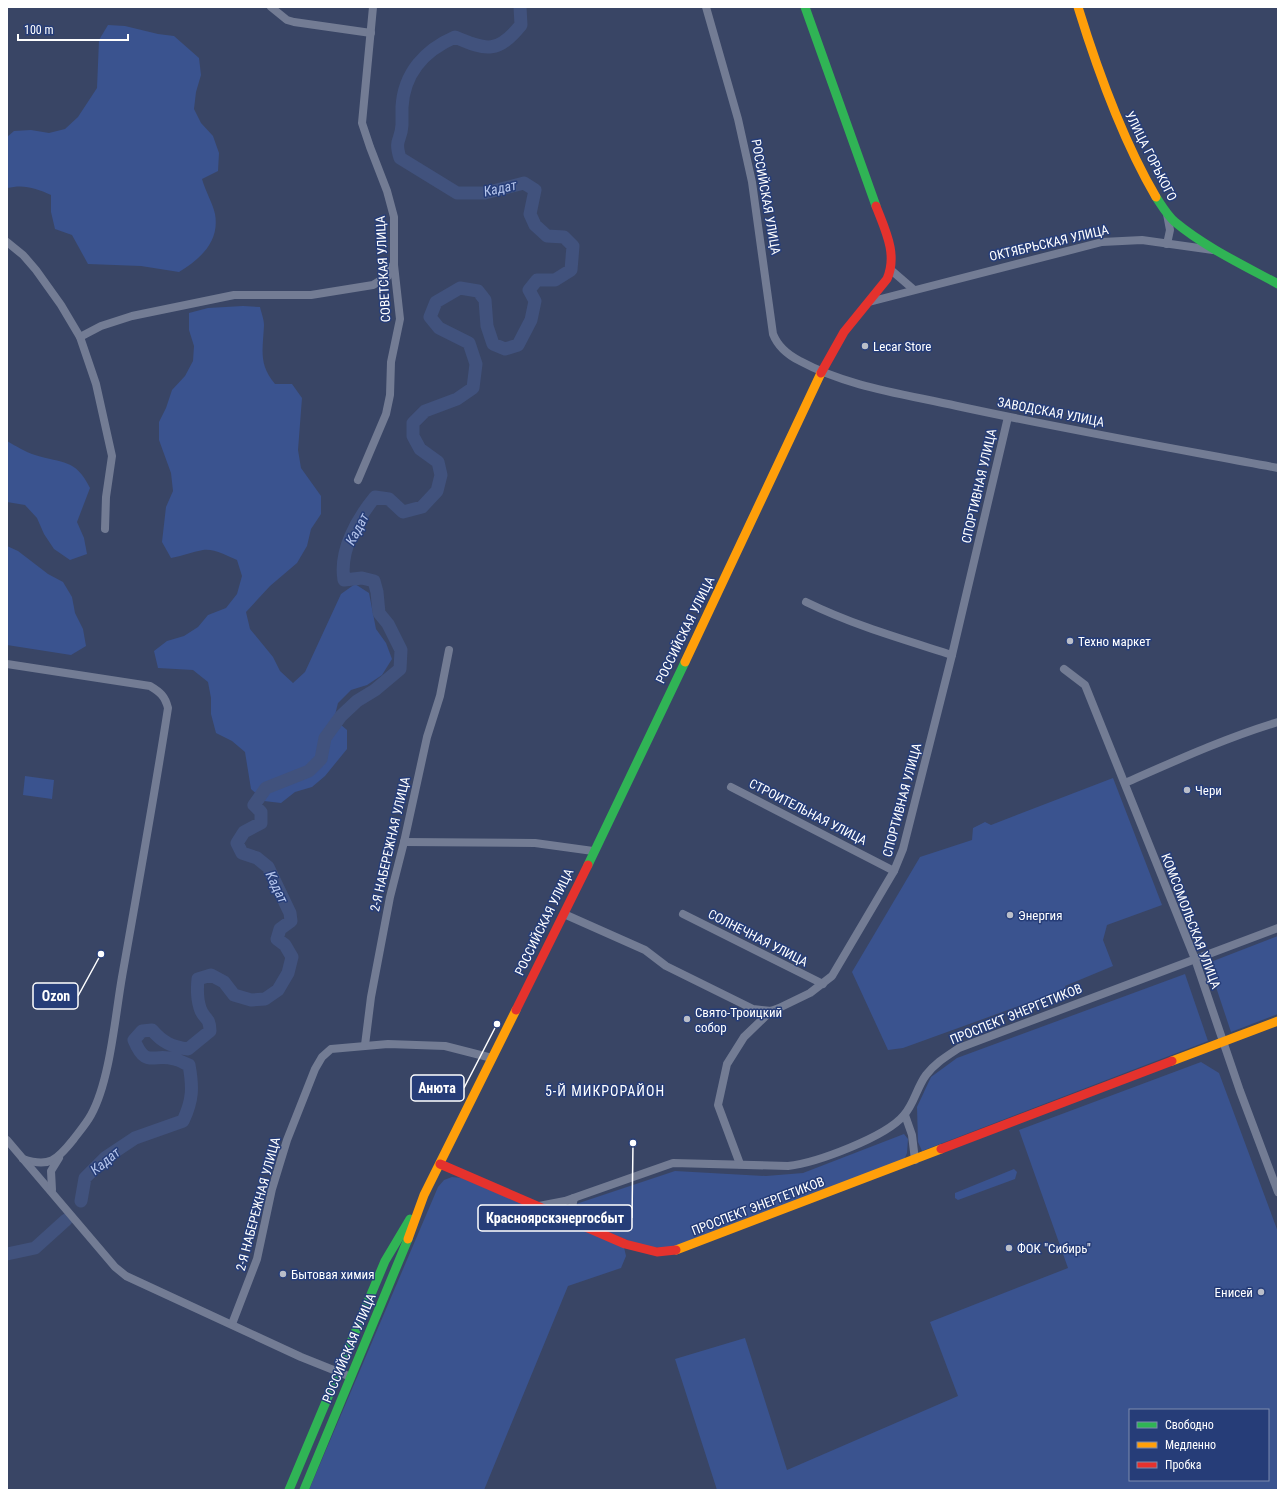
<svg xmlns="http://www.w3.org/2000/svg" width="1285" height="1497" font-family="'Roboto Condensed',sans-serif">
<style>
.green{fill:#3a538f;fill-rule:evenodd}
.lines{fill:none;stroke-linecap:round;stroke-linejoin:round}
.river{stroke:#41527d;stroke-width:13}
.street{stroke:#737c94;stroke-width:8}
.fast{stroke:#30b455;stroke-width:9}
.slow{stroke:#ff9f0a;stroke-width:9}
.jam{stroke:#e5322d;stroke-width:9}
.poi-dot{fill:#babec9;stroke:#263d78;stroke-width:1.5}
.labels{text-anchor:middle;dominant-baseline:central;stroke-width:3;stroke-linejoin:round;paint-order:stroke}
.street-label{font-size:13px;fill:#fff;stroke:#263d78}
.poi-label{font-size:13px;fill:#fff;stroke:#263d78;text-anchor:start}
.water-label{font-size:14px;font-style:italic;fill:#b4c4eb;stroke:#263d78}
.neighbourhood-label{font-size:14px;letter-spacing:1px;fill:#fff;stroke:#263d78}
.leader{fill:none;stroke:#fff;stroke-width:1.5}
.callout-dot{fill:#fff;stroke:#263d78;stroke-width:1.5}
.callout{fill:#263d78;stroke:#fff;stroke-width:1.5}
.callout-label{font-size:14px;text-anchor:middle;font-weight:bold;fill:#fff}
</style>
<rect width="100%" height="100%" fill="#394565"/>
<!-- green -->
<g class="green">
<path d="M108,25L125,26L158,34L174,36L199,58L201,75L196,92L194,109L201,123L213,136L219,153L218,171L202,179C205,190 213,204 215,214C220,242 200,259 179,272L141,266L88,264L72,235L55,229L51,212V195C36,188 24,184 7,188V137L14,131L31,130L49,133L65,129L78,117L97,88L99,40Z"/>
<path d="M243,306L260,307C261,312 264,319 264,325C263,349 258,364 275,384H292L302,398L298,450L301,468L321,496V514L311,529L307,546L297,563L270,586L246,612L250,629L273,657L280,671L293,683L305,672L341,594L355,584L369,593L376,629L386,643L392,659L382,675L367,685L351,690L338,703L334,719L347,730V749L325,776L312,787L295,792L281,803L264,801L251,789L245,752L232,741L216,733L211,714V698L208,682L193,670L158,668L154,651L167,641L184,636L198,627L208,615L226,608L237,594L242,576L237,560C228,556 213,548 203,550C192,552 182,556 171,558L162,542L166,507L173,491L171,473L159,440V422L166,408L172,390L185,376L193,361L194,346L189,330V313L208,308Z"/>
<path d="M7,441C16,446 25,452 35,455C63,464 75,458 90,488L77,522L84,538L87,554L70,560L54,549L44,534L37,518L25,505L7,502Z"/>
<path d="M7,546L18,551L48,574L63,582L72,597L75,613L83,629L86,646L71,655L7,645Z"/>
<path d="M25,776L54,780L52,799L23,795Z"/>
<path d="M1113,778L1162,905L1107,925L1103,940L1113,966L1065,986L1066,989L903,1048L888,1050L852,972L920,857L972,840L973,828L985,822L991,825Z"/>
<path d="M1278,936V1014L1231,1032L1208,963Z"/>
<path d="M1185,974L1208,1041L922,1151L918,1142L917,1107L931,1077L957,1058Z"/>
<path d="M1201,1062L1219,1073L1278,1232V1490H717L675,1359L745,1338L787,1470L958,1396L930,1322L1068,1268L1019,1130ZM1130,1410H1268V1480H1130Z"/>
<path d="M904,1134L908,1139L907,1153L904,1160L673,1249L641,1246L577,1219L575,1211L576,1204L675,1171L766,1176L803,1173Z"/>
<path d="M1014,1169L1017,1172L1015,1179L958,1200L955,1198V1193Z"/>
<path d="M452,1177L462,1178L624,1247L626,1256L621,1268L568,1286L484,1490H309L438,1187L444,1180Z"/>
</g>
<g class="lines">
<!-- river -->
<g class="river">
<path d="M81,1201L85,1178L105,1158L135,1138L183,1121C193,1100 193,1087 189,1065C184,1063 179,1060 174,1059C153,1053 146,1069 134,1040L142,1031L152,1030C162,1042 172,1047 188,1049L210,1031C210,1016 203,1019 200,1008C197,999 197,989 198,979L211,975L224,982L234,995L251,1000L265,999L278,990L288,973L292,957L285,945L277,939L280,929L291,921L290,913L268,867L257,858L242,853L237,843L244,832L261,823V812L254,805L266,788L309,771L321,759L325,738L341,716L357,701L375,690L400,669L401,650L388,624L379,613L377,592L374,581L362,578L344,580C339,551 357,519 375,497L389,499L403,512L422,507L437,491L441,475L438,462L420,449L413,436V423L425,411L457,399L473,388L476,364L469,343L439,328L430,317L436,302L460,288L478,291L485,300L487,326L493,344L505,349L518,345L531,320L535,301L529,290L537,280H555L571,270L573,246L564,237L547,236L535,225L530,214L535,190L524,183L485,193H457L400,158C394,138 401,142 402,125C402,119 402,113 402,107C404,73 425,50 455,37C487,51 498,53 521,25L520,7"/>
<path d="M7,1254L35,1248L66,1220"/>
</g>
<!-- street -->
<g class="street">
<path d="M271,7L287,20L294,22L371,33"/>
<path d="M706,7L738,119L752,182L773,334C778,347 788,355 800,361C848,387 904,394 957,406C1063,429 1171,448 1278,468"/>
<path d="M1167,214L1170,230L1167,244"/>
<path d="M7,242L23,255L36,270L61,305L80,337L96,384L112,456L106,497L105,529"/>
<path d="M891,270L913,289"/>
<path d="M869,302L1102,242L1142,240L1213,250"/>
<path d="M80,337L101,326L132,316L234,295H311L373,285L388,276L393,265"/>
<path d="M358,480L386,414L390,395L391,362L400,319L394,265V217L387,191L370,147L362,123L373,7"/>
<path d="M806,602C853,625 902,639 952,655"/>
<path d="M7,664L150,686C160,692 165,696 168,708C154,798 138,887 122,977C115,1017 110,1081 91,1115C86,1124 79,1132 73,1140C57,1160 49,1168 23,1159"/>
<path d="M1064,669L1085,685L1195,959L1240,1091L1278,1192"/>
<path d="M1125,783C1175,761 1225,738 1278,722"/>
<path d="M731,787L894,871"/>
<path d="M404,842L535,843L593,851"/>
<path d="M564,914L645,950L666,966L753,1009L771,1011L779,1008L810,993L832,976L894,871L903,849L952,655L1008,417"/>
<path d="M683,914L823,984"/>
<path d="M365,1045L371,997L390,897L404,842L427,737L440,696L449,650"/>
<path d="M905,1115L912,1135L915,1160"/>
<path d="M7,1140L115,1267L126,1276L301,1357L351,1377"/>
<path d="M740,1164L718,1105L727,1064L744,1037L771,1011"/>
<path d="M52,1190L51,1171L59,1158"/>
<path d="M574,1198L571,1211L575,1222"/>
<path d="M539,1206L565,1201L673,1163L788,1166C816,1163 886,1137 904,1115C914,1104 917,1087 926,1075C935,1063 947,1056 959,1048L1278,928"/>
<path d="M232,1324L257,1259L272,1189L287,1140L315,1069L322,1057L331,1049L388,1044L445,1046L492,1058"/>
</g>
<!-- fast -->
<g class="fast">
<path d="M805,7L876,206"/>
<path d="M1156,197C1162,206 1167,215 1175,222C1205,247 1243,265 1278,284"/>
<path d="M588,865L685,662"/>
<path d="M289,1490L385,1261L410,1219"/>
<path d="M304,1490L408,1239"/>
</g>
<!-- slow -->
<g class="slow">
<path d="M1078,7C1098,72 1122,139 1156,197"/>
<path d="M685,662L821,373"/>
<path d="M1172,1061L1278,1021"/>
<path d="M408,1239L424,1195L516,1010"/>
<path d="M676,1250L941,1149"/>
</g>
<!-- jam -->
<g class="jam">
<path d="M821,373L844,332L887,279C898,254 885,230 876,206"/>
<path d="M516,1010L588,865"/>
<path d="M941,1149L1172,1061"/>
<path d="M440,1164L625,1244L657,1252L676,1250"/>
</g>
</g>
<!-- markers -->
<g class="poi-dot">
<circle cx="865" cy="346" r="4"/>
<circle cx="1070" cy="641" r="4"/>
<circle cx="1187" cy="790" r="4"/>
<circle cx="1010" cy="915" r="4"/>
<circle cx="687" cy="1019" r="4"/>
<circle cx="1009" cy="1248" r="4"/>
<circle cx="283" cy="1274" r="4"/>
<circle cx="1261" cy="1292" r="4"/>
</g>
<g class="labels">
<!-- street labels -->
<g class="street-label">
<text transform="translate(1151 156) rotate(63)">УЛИЦА ГОРЬКОГО</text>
<text transform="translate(766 197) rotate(80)">РОССИЙСКАЯ УЛИЦА</text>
<text transform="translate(1049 243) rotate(-13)">ОКТЯБРЬСКАЯ УЛИЦА</text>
<text transform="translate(383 269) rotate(-93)">СОВЕТСКАЯ УЛИЦА</text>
<text transform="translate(1051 412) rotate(11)">ЗАВОДСКАЯ УЛИЦА</text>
<text transform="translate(979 486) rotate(-77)">СПОРТИВНАЯ УЛИЦА</text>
<text transform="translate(685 630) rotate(-64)">РОССИЙСКАЯ УЛИЦА</text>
<text transform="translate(902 800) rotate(-75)">СПОРТИВНАЯ УЛИЦА</text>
<text transform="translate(808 812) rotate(27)">СТРОИТЕЛЬНАЯ УЛИЦА</text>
<text transform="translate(390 844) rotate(-77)">2-Я НАБЕРЕЖНАЯ УЛИЦА</text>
<text transform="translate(1191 921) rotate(69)">КОМСОМОЛЬСКАЯ УЛИЦА</text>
<text transform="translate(544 922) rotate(-64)">РОССИЙСКАЯ УЛИЦА</text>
<text transform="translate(758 938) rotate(27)">СОЛНЕЧНАЯ УЛИЦА</text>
<text transform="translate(1016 1014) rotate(-22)">ПРОСПЕКТ ЭНЕРГЕТИКОВ</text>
<text transform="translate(258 1204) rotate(-75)">2-Я НАБЕРЕЖНАЯ УЛИЦА</text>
<text transform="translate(758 1206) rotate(-21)">ПРОСПЕКТ ЭНЕРГЕТИКОВ</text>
<text transform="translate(349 1348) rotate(-67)">РОССИЙСКАЯ УЛИЦА</text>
</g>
<!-- poi labels -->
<g class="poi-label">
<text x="873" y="346">Lecar Store</text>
<text x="1078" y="641">Техно маркет</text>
<text x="1195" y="790">Чери</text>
<text x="1018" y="915">Энергия</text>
<text x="695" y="1012">Свято-Троицкий<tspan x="695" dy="15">собор</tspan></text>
<text x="1017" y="1248">ФОК "Сибирь"</text>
<text x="291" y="1274">Бытовая химия</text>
<text x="1253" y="1292" text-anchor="end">Енисей</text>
</g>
<!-- water labels -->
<g class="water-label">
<text transform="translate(500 188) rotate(-12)">Кадат</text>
<text transform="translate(357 529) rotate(-62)">Кадат</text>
<text transform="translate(277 887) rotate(64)">Кадат</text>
<text transform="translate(105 1161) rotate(-40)">Кадат</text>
</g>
<!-- neighbourhood labels -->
<g class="neighbourhood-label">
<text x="605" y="1091">5-Й МИКРОРАЙОН</text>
</g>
</g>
<!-- callouts -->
<path class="leader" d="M101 954L78 996M497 1024L464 1088M633 1143L632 1218"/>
<g class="callout-dot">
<circle cx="101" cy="954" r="4"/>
<circle cx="497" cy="1024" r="4"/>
<circle cx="633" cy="1143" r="4"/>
</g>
<g class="callout">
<rect x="33" y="983" width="45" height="26" rx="4"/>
<rect x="411" y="1075" width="53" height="26" rx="4"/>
<rect x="478" y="1205" width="154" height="26" rx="4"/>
</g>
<g class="callout-label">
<text x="56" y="1001">Ozon</text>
<text x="437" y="1093">Анюта</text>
<text x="555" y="1223">Красноярскэнергосбыт</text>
</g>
<!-- border -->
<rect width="1285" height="1497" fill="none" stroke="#ffffff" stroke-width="16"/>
<!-- legend -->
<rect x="1129" y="1409" width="140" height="72" fill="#263d78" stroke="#7d8bae"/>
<rect x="1137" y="1422" width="20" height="6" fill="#30b455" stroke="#7d8bae"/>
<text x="1165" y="1429" font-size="12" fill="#ffffff">Свободно</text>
<rect x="1137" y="1442" width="20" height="6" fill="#ff9f0a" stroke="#7d8bae"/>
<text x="1165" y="1449" font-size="12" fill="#ffffff">Медленно</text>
<rect x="1137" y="1462" width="20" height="6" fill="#e5322d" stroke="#7d8bae"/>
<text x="1165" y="1469" font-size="12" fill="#ffffff">Пробка</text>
<!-- scale -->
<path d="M18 34v6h110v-6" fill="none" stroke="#ffffff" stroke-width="2"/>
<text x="24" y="34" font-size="12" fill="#ffffff" stroke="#263d78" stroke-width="3" paint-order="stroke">100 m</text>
</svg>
